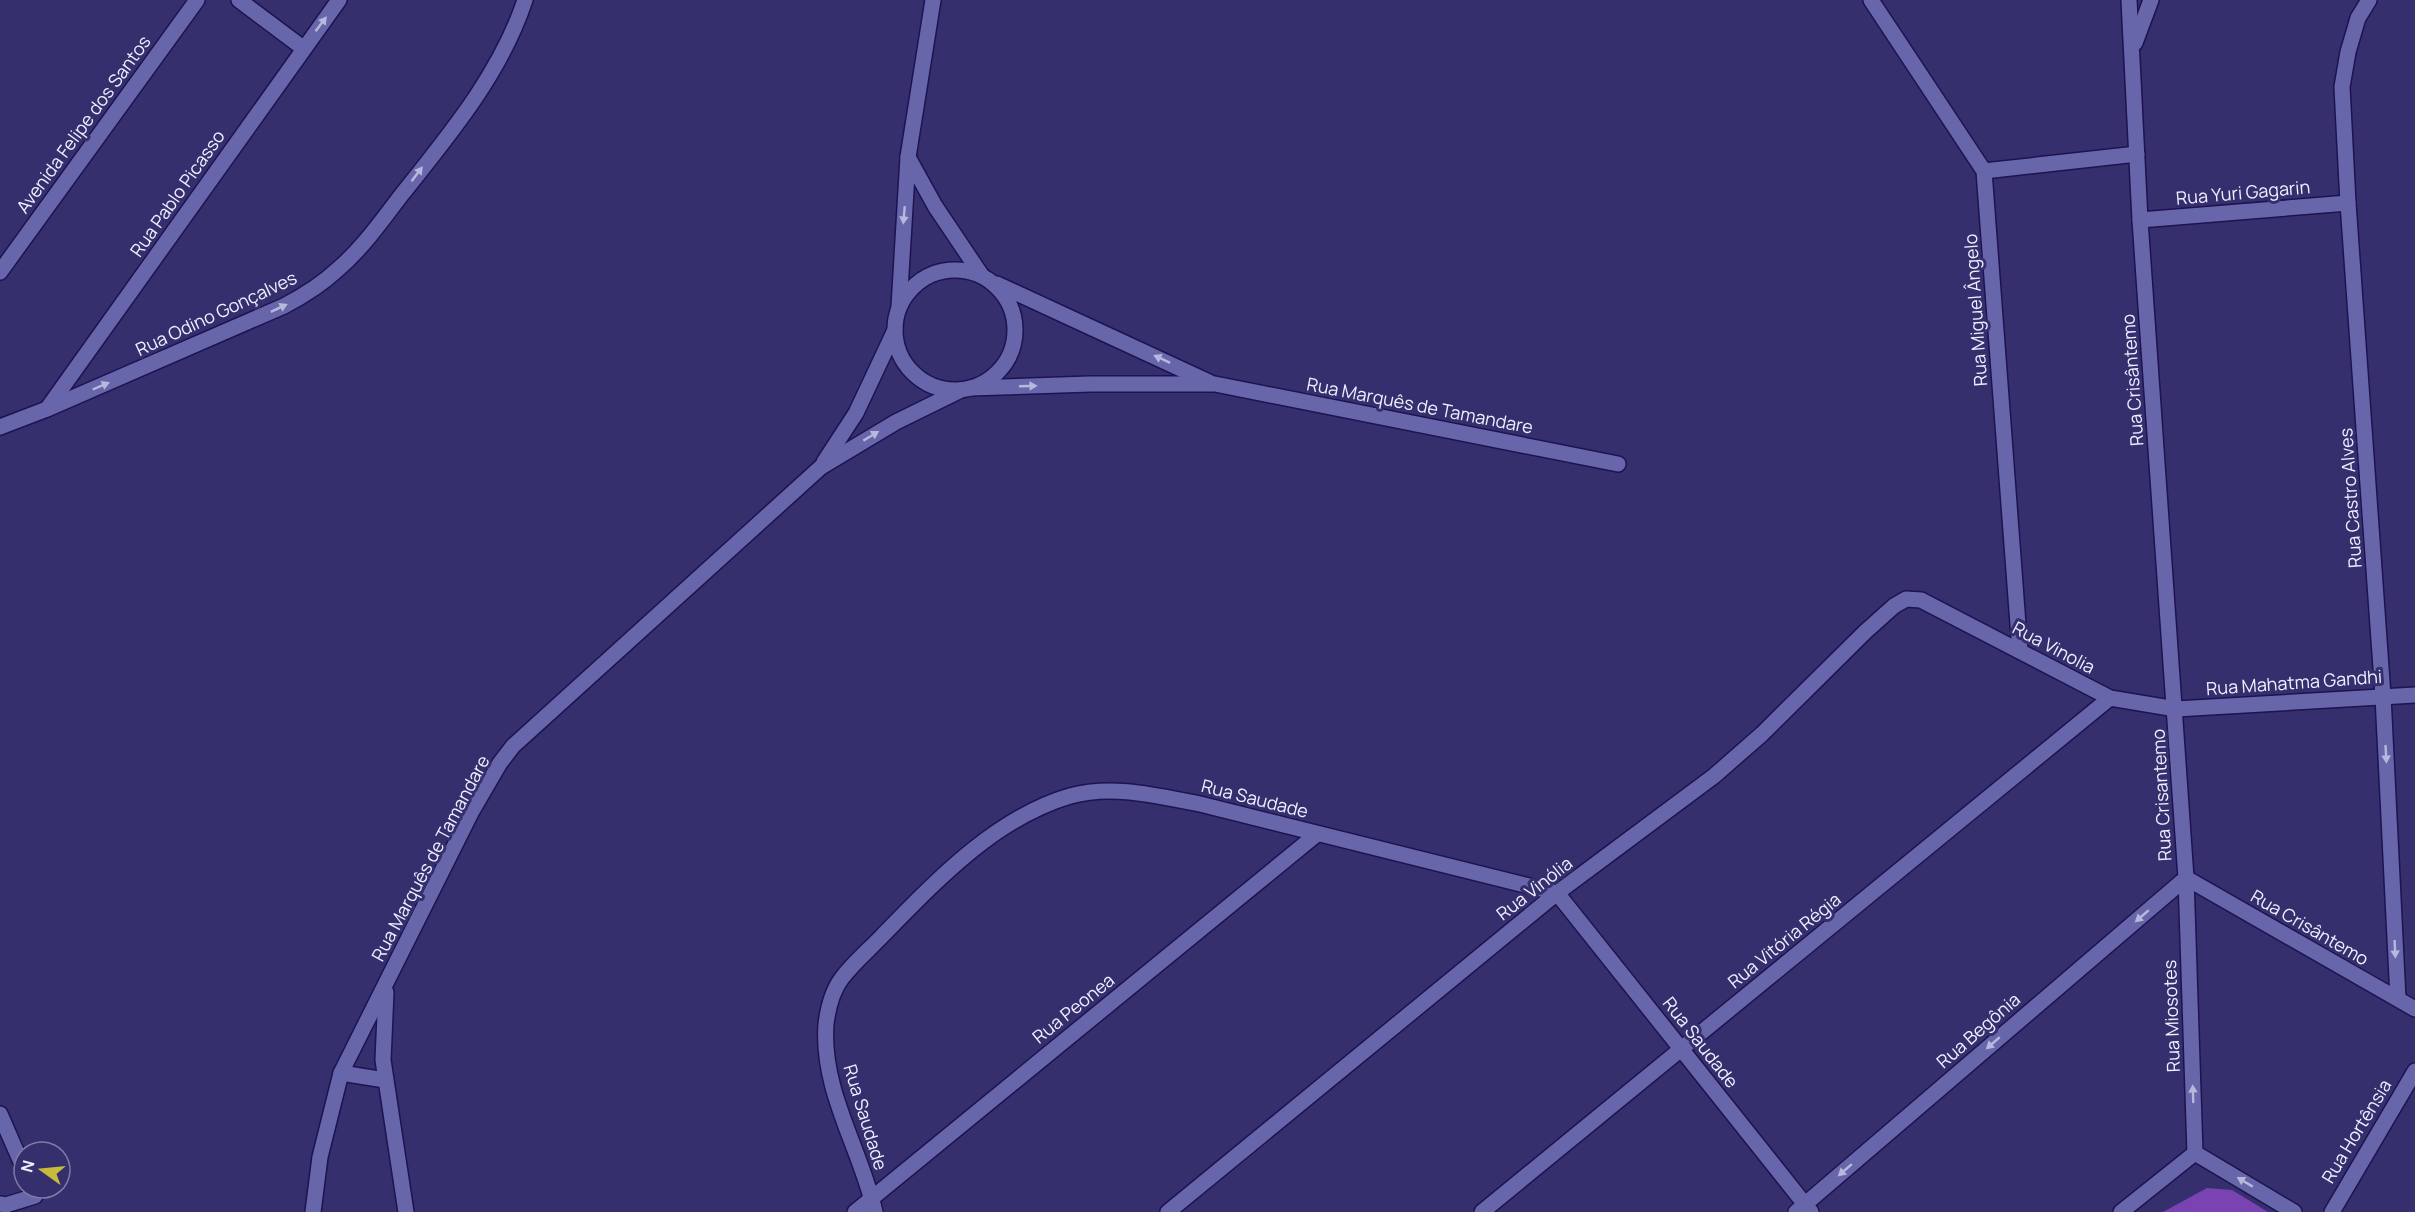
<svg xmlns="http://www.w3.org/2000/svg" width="2415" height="1212" font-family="Manrope,sans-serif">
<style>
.building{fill:#7944b1}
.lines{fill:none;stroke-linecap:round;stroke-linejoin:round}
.minor-casing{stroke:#1e1350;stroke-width:18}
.tertiary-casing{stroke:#1e1350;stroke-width:18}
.secondary-casing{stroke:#1e1350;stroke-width:18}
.minor{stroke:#6866aa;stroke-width:15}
.tertiary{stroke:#6866aa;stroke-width:15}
.secondary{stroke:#6866aa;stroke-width:15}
.oneway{fill:#b8b8dd}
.labels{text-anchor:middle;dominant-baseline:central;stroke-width:6;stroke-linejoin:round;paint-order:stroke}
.street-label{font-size:18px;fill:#eeefff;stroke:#352f6e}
</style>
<rect width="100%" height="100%" fill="#352f6e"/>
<!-- building -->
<path class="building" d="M2207,1188L2232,1190L2268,1212H2163Z"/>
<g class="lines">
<defs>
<g id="minor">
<path d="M239,0L303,48"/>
<path d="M1871,0L1984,171L2020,651"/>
<path d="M2369,0L2358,18L2348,52L2342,87L2348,203L2383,696L2398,999"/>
<path d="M908,157L935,206L982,276"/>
<path d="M1984,171L2137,154"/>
<path d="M2140,220L2348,203"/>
<circle cx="955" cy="330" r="60"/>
<path d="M997,284L1209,382"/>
<path d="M899,307L908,157L933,0"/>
<path d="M970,388L1090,384H1215L1618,464"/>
<path d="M47,409L339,0"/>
<path d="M0,427L47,409L284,306C303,296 321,285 337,270C363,248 382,220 403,193C450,134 501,73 525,0"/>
<path d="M824,462L856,413L895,330"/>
<path d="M386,992L383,1060L406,1212"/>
<path d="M341,1073L385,1080"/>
<path d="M0,1114L24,1169"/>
<path d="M0,1204L6,1205L35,1196"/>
<path d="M313,1212L320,1157L341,1073L472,811L500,763L513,746L821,467L896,422L961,390"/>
<path d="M855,1212L1317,834"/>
<path d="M875,1212C861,1149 821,1091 826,1024C828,1008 832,991 842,978C854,962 870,949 883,935C936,881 995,818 1070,796C1113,784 1158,796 1200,804L1557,893L1811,1212"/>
<path d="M1168,1212L1557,893L1714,776L1762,734L1865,632L1894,606L1906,599L1921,600L2110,698L2176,709L2415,695"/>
<path d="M1482,1212L2110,698"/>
<path d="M1796,1212L2186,878"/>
</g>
<g id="tertiary">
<path d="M0,272L197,0"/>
<path d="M2186,878L2195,1153"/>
<path d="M2195,1153L2294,1212"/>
<path d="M2121,1212L2195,1153"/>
<path d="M2332,1212L2415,1071"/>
</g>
<g id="secondary">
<path d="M2129,0L2140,220L2186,878L2415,1009"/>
<path d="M2135,43L2151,0"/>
</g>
</defs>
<!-- minor casing -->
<use href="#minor" class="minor-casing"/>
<!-- tertiary casing -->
<use href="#tertiary" class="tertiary-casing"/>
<!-- secondary casing -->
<use href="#secondary" class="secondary-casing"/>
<!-- minor -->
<use href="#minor" class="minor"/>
<!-- tertiary -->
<use href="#tertiary" class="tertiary"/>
<!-- secondary -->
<use href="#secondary" class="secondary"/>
</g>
<!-- one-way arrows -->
<defs><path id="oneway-solid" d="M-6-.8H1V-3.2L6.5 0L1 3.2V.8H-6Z" transform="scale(1.5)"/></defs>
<g class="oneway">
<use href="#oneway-solid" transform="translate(321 24) rotate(-53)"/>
<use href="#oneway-solid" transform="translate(417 174) rotate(-53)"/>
<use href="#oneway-solid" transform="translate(904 215) rotate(95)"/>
<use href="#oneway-solid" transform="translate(279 308) rotate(-25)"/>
<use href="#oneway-solid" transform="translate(1162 359) rotate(-155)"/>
<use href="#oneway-solid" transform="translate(101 386) rotate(-23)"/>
<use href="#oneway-solid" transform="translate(1028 386) rotate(-2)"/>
<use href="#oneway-solid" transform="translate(871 436) rotate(-31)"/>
<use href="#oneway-solid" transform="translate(2386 754) rotate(87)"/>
<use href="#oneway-solid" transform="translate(2142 916) rotate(139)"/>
<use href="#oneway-solid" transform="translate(2395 949) rotate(87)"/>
<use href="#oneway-solid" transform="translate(1993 1043) rotate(139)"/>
<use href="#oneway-solid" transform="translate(2193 1094) rotate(-92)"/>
<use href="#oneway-solid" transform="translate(1845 1170) rotate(139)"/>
<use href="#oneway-solid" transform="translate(2245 1182) rotate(-149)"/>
</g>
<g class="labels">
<!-- street labels -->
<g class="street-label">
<text transform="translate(83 124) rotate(-54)">Avenida Felipe dos Santos</text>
<text transform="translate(2243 192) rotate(-5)">Rua Yuri Gagarin</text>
<text transform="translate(177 193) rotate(-55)">Rua Pablo Picasso</text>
<text transform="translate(1975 310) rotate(-94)">Rua Miguel Ângelo</text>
<text transform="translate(216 313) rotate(-25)">Rua Odino Gonçalves</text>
<text transform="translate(2132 380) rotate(-94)">Rua Crisântemo</text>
<text transform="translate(1420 405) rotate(11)">Rua Marquês de Tamandare</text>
<text transform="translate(2350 498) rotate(-94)">Rua Castro Alves</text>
<text transform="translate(2054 647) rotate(28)">Rua Vinolia</text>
<text transform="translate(2294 682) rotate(-4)">Rua Mahatma Gandhi</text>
<text transform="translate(2161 795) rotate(-93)">Rua Crisantemo</text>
<text transform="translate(1255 798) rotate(14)">Rua Saudade</text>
<text transform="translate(430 858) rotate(-62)">Rua Marquês de Tamandare</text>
<text transform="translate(1534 888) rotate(-38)">Rua Vinólia</text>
<text transform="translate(2310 927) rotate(30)">Rua Crisântemo</text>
<text transform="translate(1784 940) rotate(-39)">Rua Vitória Régia</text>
<text transform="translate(1073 1008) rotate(-39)">Rua Peonea</text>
<text transform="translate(2171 1016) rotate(-92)">Rua Miosotes</text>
<text transform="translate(1978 1030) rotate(-41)">Rua Begônia</text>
<text transform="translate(1701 1042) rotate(52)">Rua Saudade</text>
<text transform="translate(866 1117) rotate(73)">Rua Saudade</text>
<text transform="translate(2356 1131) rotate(-59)">Rua Hortênsia</text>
</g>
</g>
<!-- north arrow -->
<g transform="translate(42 1170) rotate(285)"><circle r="28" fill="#352f6e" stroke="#7f7ca8" stroke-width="1.5"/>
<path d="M0-4.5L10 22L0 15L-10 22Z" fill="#c8bb3b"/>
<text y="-9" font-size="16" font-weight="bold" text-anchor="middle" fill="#eeefff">N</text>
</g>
</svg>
